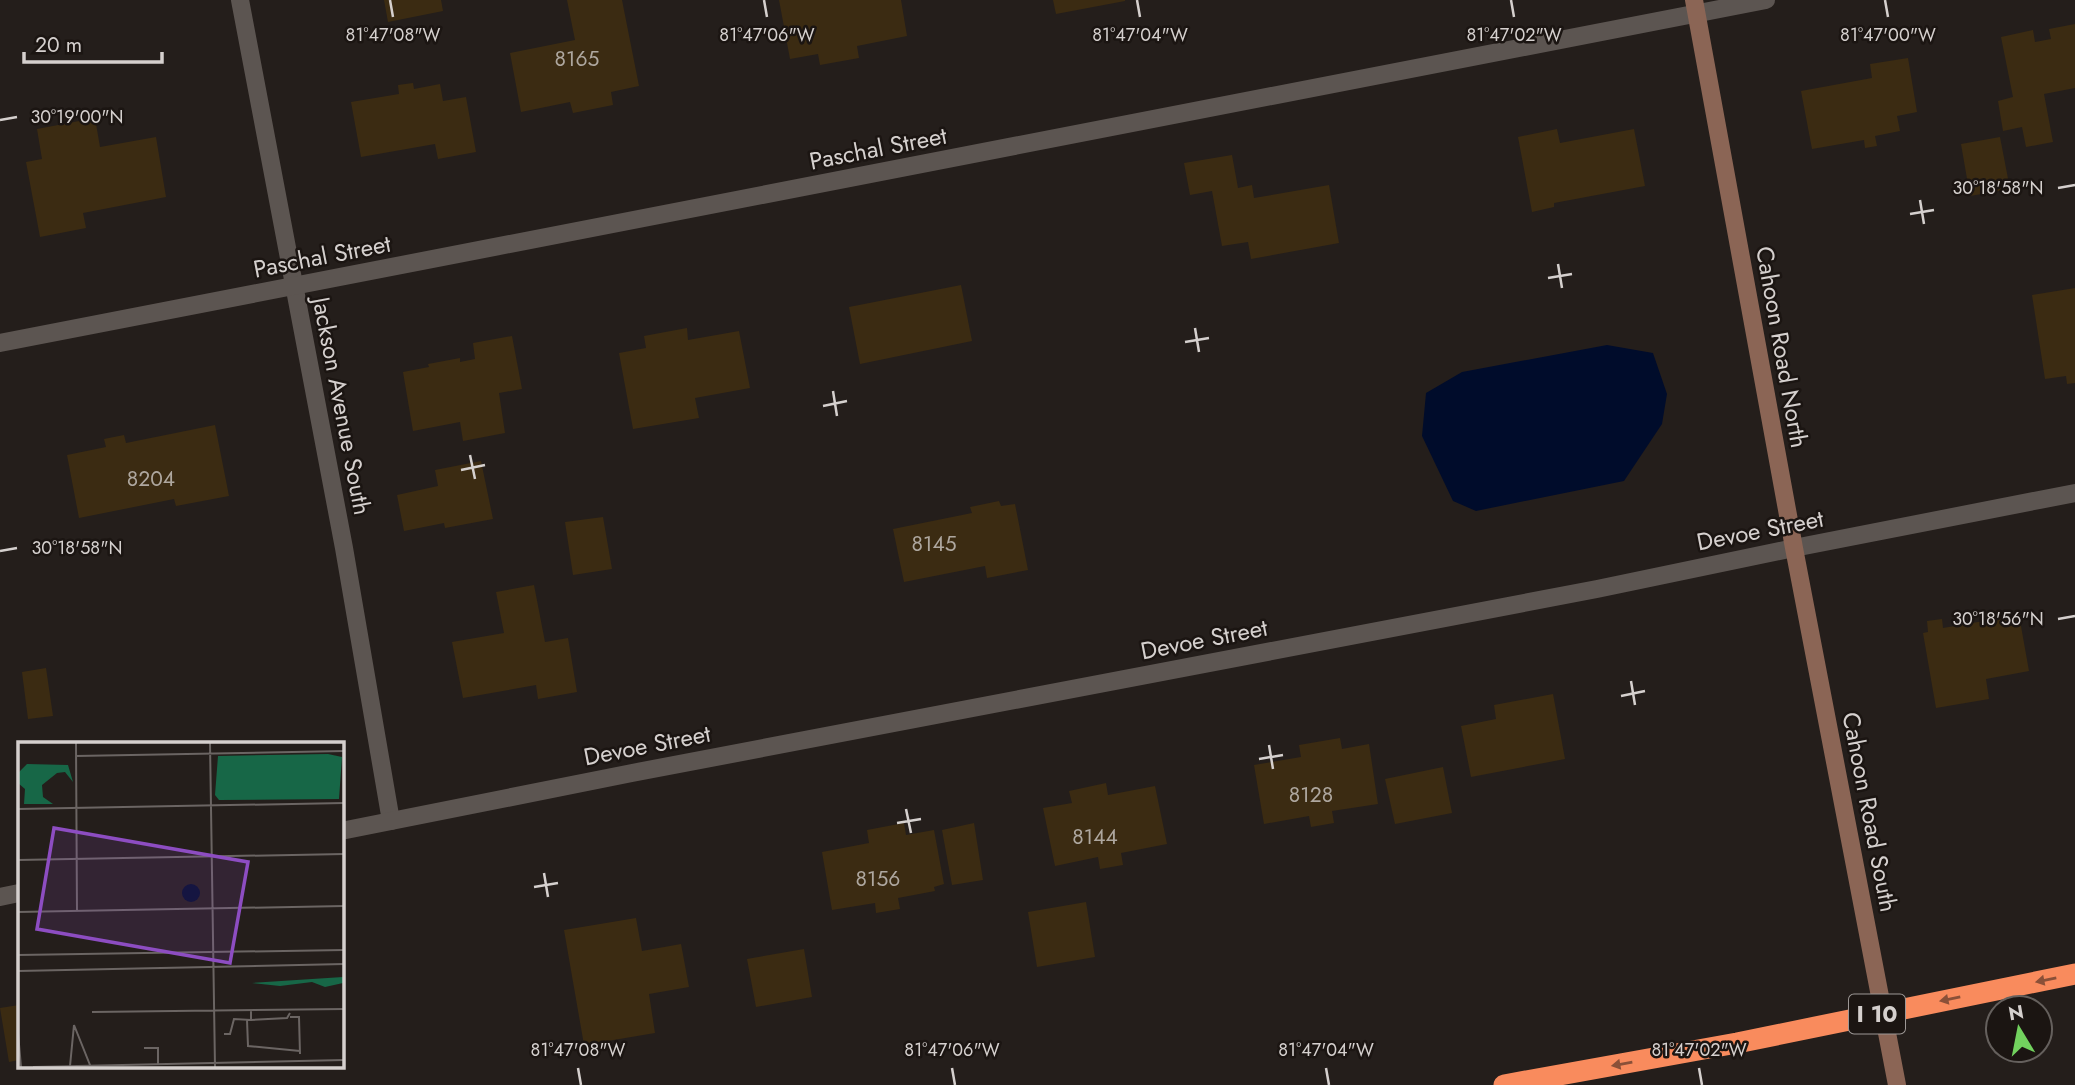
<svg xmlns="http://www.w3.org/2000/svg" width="2075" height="1085" font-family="Jost,sans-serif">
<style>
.water{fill:#000c2b}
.building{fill:#3b2b12}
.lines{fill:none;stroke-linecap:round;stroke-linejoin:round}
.minor{stroke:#5c5551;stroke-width:18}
.tertiary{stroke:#5c5551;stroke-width:18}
.secondary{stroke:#8b6555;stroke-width:18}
.motorway{stroke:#f98b5d;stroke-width:21}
.oneway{fill:#8a5038}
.ticks{fill:none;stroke:#d5d0ce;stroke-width:2.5}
.labels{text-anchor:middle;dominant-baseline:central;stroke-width:5;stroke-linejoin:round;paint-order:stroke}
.number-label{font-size:21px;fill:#aea79f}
.shield{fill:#1b1512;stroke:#9d9896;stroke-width:2}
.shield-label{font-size:23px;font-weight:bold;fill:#d5d0ce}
.street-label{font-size:24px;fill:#d5d0ce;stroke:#1b1512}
.inset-road{fill:none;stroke:#6b6563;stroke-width:2}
.view{fill:#8d4dc2;fill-opacity:0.15;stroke:#8d4dc2;stroke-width:3.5}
.inset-edge{fill:none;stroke:#d5d0ce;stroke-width:3.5}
.ticks-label{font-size:18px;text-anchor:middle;fill:#d5d0ce;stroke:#1b1512;stroke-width:5;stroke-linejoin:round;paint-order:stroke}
</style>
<rect width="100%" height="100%" fill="#241e1b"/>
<!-- water -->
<path class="water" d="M1607,345L1653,353L1667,394L1662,424L1624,481L1476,511L1453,501L1422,436L1426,393L1462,372Z"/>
<!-- building -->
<g class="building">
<path d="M384,0H441L443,11L388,22Z"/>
<path d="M567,0H622L639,86L611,92L613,105L573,113L570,102L521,112L510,53L575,40Z"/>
<path d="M779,0H901L907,36L857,46L859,58L820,65L818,54L790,59Z"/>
<path d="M1053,0H1125V1L1056,14Z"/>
<path d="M2075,24V88L2044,94L2053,142L2026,147L2022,127L2003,131L1998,101L2013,97L2001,37L2033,30L2035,42L2051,39L2049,29Z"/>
<path d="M1908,58L1917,112L1897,116L1900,131L1875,136L1877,146L1865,148L1864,140L1812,149L1801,91L1872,78L1870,64Z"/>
<path d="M413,83L414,89L440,84L443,101L466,97L476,152L438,159L435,144L361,157L351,102L399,94L398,85Z"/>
<path d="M95,118L100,147L156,137L166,197L83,213L86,228L40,237L26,162L42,159L37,129Z"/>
<path d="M1557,129L1560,143L1634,129L1645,186L1554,203V207L1532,212L1518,137Z"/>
<path d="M2000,137L2010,189L1970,196L1961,144Z"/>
<path d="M1232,155L1238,188L1252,185L1254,198L1329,185L1339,243L1251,259L1248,242L1222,246L1212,191L1190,195L1184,163Z"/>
<path d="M961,285L972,341L860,364L849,307Z"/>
<path d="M2075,288V383L2067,384L2066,376L2045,379L2032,295Z"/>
<path d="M687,328L688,340L739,331L750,388L695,398L699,418L633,429L619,353L646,348L644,336Z"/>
<path d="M512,336L522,389L499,393L505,433L463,441L460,422L413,431L403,372L429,367L428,364L460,358V362L475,359L473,343Z"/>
<path d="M215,425L229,496L176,506L174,499L79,518L67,455L106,447L104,439L124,435L126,443Z"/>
<path d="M481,461L493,519L445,528L444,523L404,531L397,495L438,486L435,470Z"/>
<path d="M999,501L1001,506L1015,504L1028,570L987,578L985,566L904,582L893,529L972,513L970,507Z"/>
<path d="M603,517L612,569L573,575L565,522Z"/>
<path d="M534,585L545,642L568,638L577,692L538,699L536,685L463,698L452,642L504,633L496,592Z"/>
<path d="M2019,615L2029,671L1986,679L1989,699L1936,708L1923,633L1928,632L1927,621L1942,619L1943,628Z"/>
<path d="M46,668L53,716L28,719L22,672Z"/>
<path d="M1553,694L1565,759L1471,777L1461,726L1496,719L1494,705Z"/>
<path d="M1340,738L1342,749L1369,744L1378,804L1332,811L1334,823L1311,827L1309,816L1264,824L1254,765L1301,757L1299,745Z"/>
<path d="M1443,767L1452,813L1395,824L1385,779Z"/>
<path d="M1106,783L1108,795L1155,786L1167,844L1121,853L1123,865L1100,869L1098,857L1055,866L1043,808L1072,803L1069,791Z"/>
<path d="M904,823L906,835L934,830L944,884L934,887L935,891L898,898L900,909L876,913L875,903L832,910L822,852L869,843L867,830Z"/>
<path d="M974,823L983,880L952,885L942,830Z"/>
<path d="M1086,902L1095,957L1037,967L1028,912Z"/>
<path d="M636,918L642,951L681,944L689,987L649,994L655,1033L584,1045L564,930Z"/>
<path d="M804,949L812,997L756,1007L747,959Z"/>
<path d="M19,1005V1060L9,1062L0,1008Z"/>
</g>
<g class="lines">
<!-- minor -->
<g class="minor">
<path d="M240,0L344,548L391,821"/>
<path d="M0,343L1766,0"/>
<path d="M1794,548L2075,493"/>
</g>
<!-- tertiary -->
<g class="tertiary">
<path d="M341,831L632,773L1597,589L1794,548"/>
<path d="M0,897L19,893"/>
</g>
<!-- secondary -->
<path class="secondary" d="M1694,0L1794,548L1897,1085"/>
<!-- motorway -->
<path class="motorway" d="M1504,1085L1737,1043L2075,974"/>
</g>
<!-- one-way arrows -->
<defs><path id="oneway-solid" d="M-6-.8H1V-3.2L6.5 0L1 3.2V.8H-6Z" transform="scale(1.75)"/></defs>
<g class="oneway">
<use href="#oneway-solid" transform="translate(2046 980) rotate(169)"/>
<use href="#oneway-solid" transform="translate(1950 999) rotate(168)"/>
<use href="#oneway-solid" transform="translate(1622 1064) rotate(170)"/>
</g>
<!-- ticks -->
<path class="ticks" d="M390,0L393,17M764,0L767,17M1137,0L1140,17M1511,0L1514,17M1885,0L1888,17M0,120L17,117M2058,188L2075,185M1920,200L1924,224M1910,214L1934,210M1558,264L1562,288M1548,278L1572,274M1195,328L1199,352M1185,342L1209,338M833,391L837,416M823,406L847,401M470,455L475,479M461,470L485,465M0,551L17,548M2058,619L2075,616M1631,681L1635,705M1621,696L1645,691M1269,745L1273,769M1259,759L1283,755M906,809L911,833M897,823L921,819M544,873L548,897M534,887L558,883M578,1068L581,1085M952,1068L955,1085M1326,1068L1329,1085M1699,1068L1702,1085"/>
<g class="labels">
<!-- number labels -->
<g class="number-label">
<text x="577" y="59">8165</text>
<text x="151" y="479">8204</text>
<text x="934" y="544">8145</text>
<text x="1311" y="795">8128</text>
<text x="1095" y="837">8144</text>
<text x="878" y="879">8156</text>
</g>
<!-- shield labels -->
<rect class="shield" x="1849" y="994.5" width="56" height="39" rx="5"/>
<g class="shield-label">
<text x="1877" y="1014">I 10</text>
</g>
<!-- street labels -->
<g class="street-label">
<text transform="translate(878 148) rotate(-11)">Paschal Street</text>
<text transform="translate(322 256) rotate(-11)">Paschal Street</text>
<text transform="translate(1782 347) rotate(80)">Cahoon Road North</text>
<text transform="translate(342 406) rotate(79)">Jackson Avenue South</text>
<text transform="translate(1760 530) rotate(-11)">Devoe Street</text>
<text transform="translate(1204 639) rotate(-11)">Devoe Street</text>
<text transform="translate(647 745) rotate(-11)">Devoe Street</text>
<text transform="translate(1870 812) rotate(79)">Cahoon Road South</text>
</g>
</g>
<!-- overview -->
<g transform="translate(18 742)">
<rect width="326" height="326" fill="#241e1b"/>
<path d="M310,12L324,15L321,57L201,58L197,53L200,14ZM9,22L50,23L55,40L47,30L39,31L24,43L25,55L35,62H6L7,47L0,41V31ZM325,235V241L307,245L294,240L262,244L234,241Z" fill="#176747"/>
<path d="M164 151a9 9 0 1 1 18 0a9 9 0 1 1-18 0Z" fill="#000c2b"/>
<path class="inset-road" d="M58,1L59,169M192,1L197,325M58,14L326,9M0,67L326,61M0,118L326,112M0,170L326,164M0,213L326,208M0,229L326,222M74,270L326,267M272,275H281L282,312M229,278L230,304L282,309M233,278L269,276L272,271M0,291L3,325M206,292H212L216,277L233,278V269M126,306H140V322M52,324L56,283L72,323M15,325L326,318"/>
<path class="view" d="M36,86L230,120L212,221L19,187Z"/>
<rect width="326" height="326" class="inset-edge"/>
</g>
<g class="ticks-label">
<text x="393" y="41">81°47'08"W</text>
<text x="767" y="41">81°47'06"W</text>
<text x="1140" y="41">81°47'04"W</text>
<text x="1514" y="41">81°47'02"W</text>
<text x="1888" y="41">81°47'00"W</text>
<text x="77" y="123">30°19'00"N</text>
<text x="1998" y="194">30°18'58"N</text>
<text x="77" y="554">30°18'58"N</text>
<text x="1998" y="625">30°18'56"N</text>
<text x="578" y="1056">81°47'08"W</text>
<text x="952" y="1056">81°47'06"W</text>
<text x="1326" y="1056">81°47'04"W</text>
<text x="1699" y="1056">81°47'02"W</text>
</g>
<!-- north arrow -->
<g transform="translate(2019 1029) rotate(350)"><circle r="33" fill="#1b1512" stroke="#65605d" stroke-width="2"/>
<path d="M0-5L12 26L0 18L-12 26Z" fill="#72d25e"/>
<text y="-10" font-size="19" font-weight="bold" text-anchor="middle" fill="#d5d0ce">N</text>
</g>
<!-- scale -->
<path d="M24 52v10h138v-10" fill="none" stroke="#d5d0ce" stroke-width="3.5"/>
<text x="35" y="52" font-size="21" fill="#d5d0ce" stroke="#1b1512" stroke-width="5" paint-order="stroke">20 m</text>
</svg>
